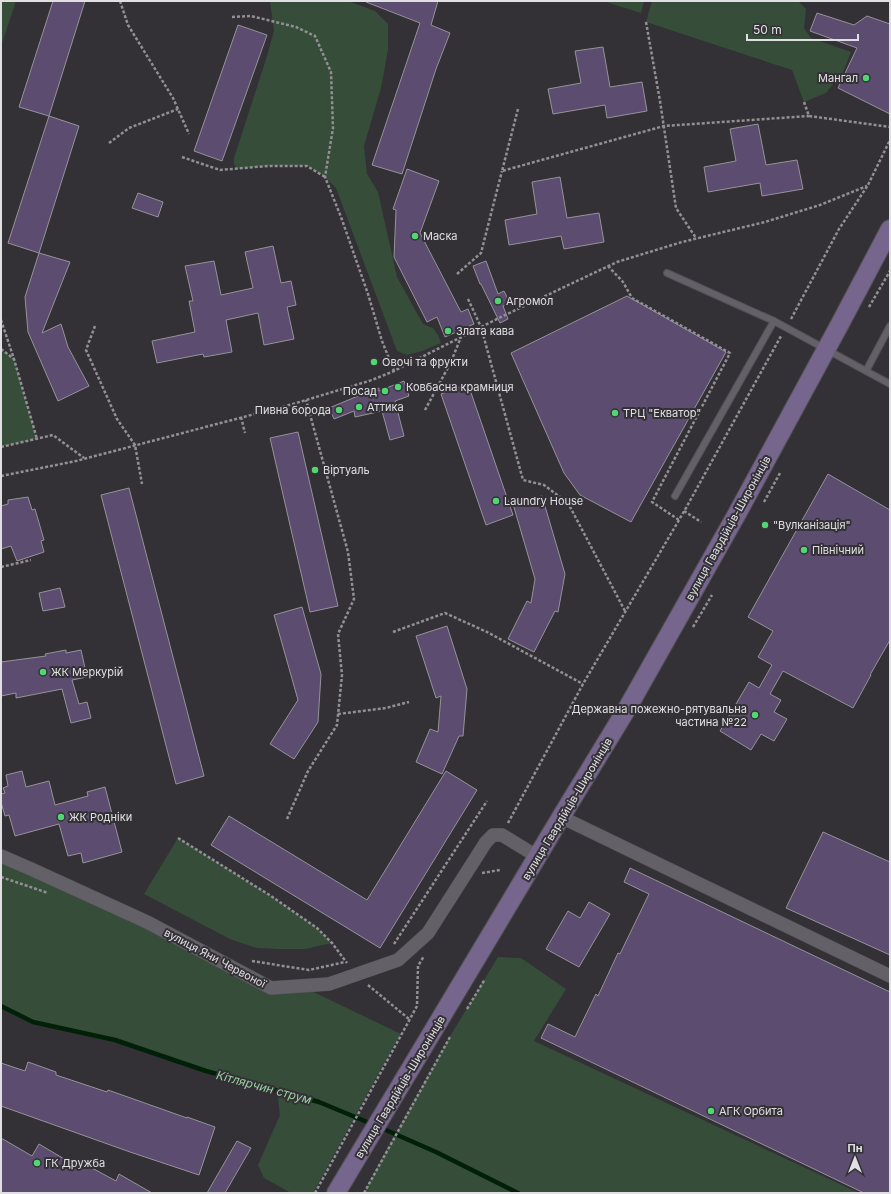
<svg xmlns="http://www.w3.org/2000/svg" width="891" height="1194" font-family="Inter,sans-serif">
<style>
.green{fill:#354d39}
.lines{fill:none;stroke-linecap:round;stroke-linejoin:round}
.stream{stroke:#002008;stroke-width:4.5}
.building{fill:#5b4c70;stroke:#959399}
.lane-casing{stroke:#525054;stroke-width:8}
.street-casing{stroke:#525054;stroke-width:14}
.secondary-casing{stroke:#525054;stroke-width:20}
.path{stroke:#929094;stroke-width:2.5;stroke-dasharray:3 2;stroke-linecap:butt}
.lane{stroke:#636167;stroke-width:6}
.street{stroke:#636167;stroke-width:13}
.secondary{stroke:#76658c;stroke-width:18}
.poi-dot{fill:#52d673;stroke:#333136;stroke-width:1.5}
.labels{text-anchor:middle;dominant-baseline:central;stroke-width:4;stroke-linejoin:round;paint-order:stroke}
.poi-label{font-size:11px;fill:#e0dfe2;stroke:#333136;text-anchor:start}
.street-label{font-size:11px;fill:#e0dfe2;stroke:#333136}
.water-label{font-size:12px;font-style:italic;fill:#99d2a1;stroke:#333136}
</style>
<rect width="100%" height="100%" fill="#333136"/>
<!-- green -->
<g class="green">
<path d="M1,1H16L1,46Z"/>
<path d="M270,1H348L375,11L388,24V50L381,88L364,146L367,174L378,192L397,277L423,324L433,328L438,335L441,343L422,351L407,355L397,351L336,188L325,177L307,166H268L238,169L234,164V158L267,56L274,31Z"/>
<path d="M603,1H644L641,13Z"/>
<path d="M652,1H798L806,9L804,28L811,38L851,52L843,72L826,93L804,102L792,70L646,22Z"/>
<path d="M1,349L14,359L37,439L1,447Z"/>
<path d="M178,838L271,896L317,928L332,943L305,949H278L257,948L230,939L144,894Z"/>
<path d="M1,856L271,988L301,986L401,1034L394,1045L313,1193H291L264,1178L258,1165L280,1115L277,1089L206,1070L115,1040L33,1021L1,1005Z"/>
<path d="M498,957L521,958L566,989L534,1041L859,1193H364L378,1165L449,1038Z"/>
</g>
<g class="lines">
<!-- stream -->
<g class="stream">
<path d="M1,1006L33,1022L115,1040L206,1071L319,1102L372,1124"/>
<path d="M379,1127L436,1152L518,1193"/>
</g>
</g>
<!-- building -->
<g class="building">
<path d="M53,1H85L49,116L19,107Z"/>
<path d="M366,1H438L431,25L450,33L436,69L402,174L372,165L420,23L366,2Z"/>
<path d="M817,13L854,25L867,16L890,24V114L838,88L857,48L810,31Z"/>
<path d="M238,25L267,35L222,161L194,151Z"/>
<path d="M603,47L610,87L642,82L647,111L607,118L605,105L553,114L548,89L581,83L575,51Z"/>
<path d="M49,116L79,126L39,253L8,243Z"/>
<path d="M758,124L766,165L797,160L803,189L762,196L760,183L708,192L704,167L736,161L730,129Z"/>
<path d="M407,169L439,181L420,233L461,312L468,309L474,324L445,337L437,317L427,322L394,257L396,210L393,209Z"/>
<path d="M560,177L567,218L599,213L604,242L564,249L561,236L509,245L505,220L537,214L532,182Z"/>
<path d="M138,193L163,202L158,217L132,208Z"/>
<path d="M273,246L281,283L291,281L296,305L287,307L294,339L264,345L258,313L226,320L232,352L204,357L203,354L157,363L152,341L195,332L189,301H193L185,266L214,261L221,295L253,288L245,252Z"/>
<path d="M39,253L70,262L42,333L61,324L68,347L89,386L58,401L28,332L25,297Z"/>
<path d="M486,261L498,294L504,291L510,303L503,306L508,319L500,323L481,284H480L473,266Z"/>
<path d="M627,296L726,352L631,522L580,495L564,473L511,353Z"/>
<path d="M404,381L409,396L395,401L404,436L390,440L382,411L355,417L354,411L334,419L329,408L363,394L362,393L379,388V391Z"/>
<path d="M468,384L513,515L486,525L441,394Z"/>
<path d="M298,432L338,606L310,612L270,438Z"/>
<path d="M828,474L890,510V640L870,675H871L853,708L783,671L770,694L781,700L774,712L787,719L774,741L761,734L751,750L720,731L749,682L759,688L772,665L758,657L773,631L748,617Z"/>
<path d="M129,488L204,776L176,784L101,495Z"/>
<path d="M542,496L565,574L558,612L555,611L534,652L508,639L527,601L531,603L535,579L513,504Z"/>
<path d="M28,497L32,510L35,509L44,540L41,541L44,552L17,561L11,546L1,549V506L8,504V500Z"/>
<path d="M60,588L65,607L43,611L39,593Z"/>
<path d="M302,607L321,674L318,722L294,759L270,744L298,700L274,615Z"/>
<path d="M447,626L467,689L463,736H459L442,774L416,762L430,729L438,732L441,696L436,698L416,636Z"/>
<path d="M66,650V653L81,650L87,677L72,680L79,704L87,702L91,718L71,723L62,689L16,698V693L1,696V662L46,656L45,654Z"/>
<path d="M22,771L26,787L49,781L55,805L88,796L87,792L105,787L122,852L83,863L81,853L68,856L59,824L15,836L9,815L5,816L1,802V794L5,793L3,788L8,786L6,775Z"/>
<path d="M446,771L477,790L380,948L211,845L229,816L367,900Z"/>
<path d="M823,832L890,862V955L786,908Z"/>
<path d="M630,868L890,992V1193H864L541,1038L548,1024L575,1037L596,994L598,996L618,953L620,954L649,894L624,882Z"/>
<path d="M589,902L610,914L579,967L546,949L568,911L580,918Z"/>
<path d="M28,1062L56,1072V1075L107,1092L108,1090L187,1118V1117L215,1127L199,1175L130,1152L1,1106V1063L25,1071Z"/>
<path d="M1,1138L32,1156L39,1144L76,1166L79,1161L116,1181L119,1174L152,1193H1Z"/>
<path d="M237,1141L251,1148L225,1193H207Z"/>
</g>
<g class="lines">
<defs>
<g id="lane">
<path d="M667,273L774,321L890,384"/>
<path d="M866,371L890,326"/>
<path d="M675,496L774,321"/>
</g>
<g id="street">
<path d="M561,817L890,976"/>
<path d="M1,856L31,869L147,922L271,988L329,984L398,960L428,933L486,842L493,835H502L538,857"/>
</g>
<path id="secondary" d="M336,1193L561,817L628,707L738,512L841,322L890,229"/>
</defs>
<!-- lane casing -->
<use href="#lane" class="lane-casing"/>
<!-- street casing -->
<use href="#street" class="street-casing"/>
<!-- secondary casing -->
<use href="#secondary" class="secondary-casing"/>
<!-- path -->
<g class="path">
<path d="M120,1L128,25L173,98L189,134"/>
<path d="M232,17L251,16L296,27L315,36L331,72L333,128L325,177L341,217L368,294L382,341L394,371"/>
<path d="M646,22L660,101L676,208L696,238"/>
<path d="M804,102L809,116L890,127"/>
<path d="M518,109L502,171L664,126L809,116"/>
<path d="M109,143L129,128L178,109"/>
<path d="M182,157L220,170L268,166H307L325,177"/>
<path d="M608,266L623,282L632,298L730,353L652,502L679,520"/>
<path d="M457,274L481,253L502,171"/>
<path d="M468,299L481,327L523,480L544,485L568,503L625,611"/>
<path d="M869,307L890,271"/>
<path d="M791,319L839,229L868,185L890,140"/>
<path d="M1,320L14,359L37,439"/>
<path d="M95,326L86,350L117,419L135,445L142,484"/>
<path d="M1,349L14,359"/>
<path d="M425,410L451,362L461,337"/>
<path d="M241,417L245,433"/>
<path d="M1,447L53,435L84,458"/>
<path d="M1,476L76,461L293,404L372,380L394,371L501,317L617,262L682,242L765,222L820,205L867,186"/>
<path d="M764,502L780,473"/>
<path d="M684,511L701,522"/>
<path d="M1,567L31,560"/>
<path d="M693,627L712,595"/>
<path d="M393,632L445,613L487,632L583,684"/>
<path d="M338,714L386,708L409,702"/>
<path d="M287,819L308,771L337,725L342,675L338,634L354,599L348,552L306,400"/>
<path d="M508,823L583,684L686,508L781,336"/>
<path d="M178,838L271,896L317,928L332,943L347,963"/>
<path d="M482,873L500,870"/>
<path d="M1,877L48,893"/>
<path d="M394,944L487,801"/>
<path d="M252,961L309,970L345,962"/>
<path d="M368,985L409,1019"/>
<path d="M467,1009L485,979"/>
<path d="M315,1193L417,1006L418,966L424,956"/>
<path d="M364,1193L450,1037"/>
</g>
<!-- lane -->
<use href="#lane" class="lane"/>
<!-- street -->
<use href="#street" class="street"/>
<!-- secondary -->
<use href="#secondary" class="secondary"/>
</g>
<!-- markers -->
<g class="poi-dot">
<circle cx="866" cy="78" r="4"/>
<circle cx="415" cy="236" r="4"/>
<circle cx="498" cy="301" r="4"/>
<circle cx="448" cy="331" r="4"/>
<circle cx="374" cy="362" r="4"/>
<circle cx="398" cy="387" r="4"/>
<circle cx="385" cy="391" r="4"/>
<circle cx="359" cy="407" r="4"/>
<circle cx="339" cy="410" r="4"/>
<circle cx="615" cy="413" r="4"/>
<circle cx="315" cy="470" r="4"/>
<circle cx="496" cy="501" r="4"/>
<circle cx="765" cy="525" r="4"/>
<circle cx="804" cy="550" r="4"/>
<circle cx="43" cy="672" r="4"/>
<circle cx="755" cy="715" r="4"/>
<circle cx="61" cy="817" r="4"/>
<circle cx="711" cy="1111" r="4"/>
<circle cx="37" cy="1163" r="4"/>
</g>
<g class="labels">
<!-- poi labels -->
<g class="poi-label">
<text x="858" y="78" text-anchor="end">Мангал</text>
<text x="423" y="236">Маска</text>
<text x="506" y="301">Агромол</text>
<text x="456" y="331">Злата кава</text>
<text x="382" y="362">Овочі та фрукти</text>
<text x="406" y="387">Ковбасна крамниця</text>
<text x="377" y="391" text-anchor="end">Посад</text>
<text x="367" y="407">Аттика</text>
<text x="331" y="410" text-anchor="end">Пивна борода</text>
<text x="623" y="413">ТРЦ "Екватор"</text>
<text x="323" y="470">Віртуаль</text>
<text x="504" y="501">Laundry House</text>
<text x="773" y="525">"Вулканізація"</text>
<text x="812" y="550">Північний</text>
<text x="51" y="672">ЖК Меркурій</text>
<text x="747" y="709" text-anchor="end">Державна пожежно-рятувальна<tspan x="747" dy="13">частина №22</tspan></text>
<text x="69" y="817">ЖК Родніки</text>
<text x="719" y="1111">АГК Орбита</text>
<text x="45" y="1163">ГК Дружба</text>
</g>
<!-- street labels -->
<g class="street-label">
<text transform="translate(728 528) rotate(-61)">вулиця Гвардійців-Широнінців</text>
<text transform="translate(567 809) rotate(-59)">вулиця Гвардійців-Широнінців</text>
<text transform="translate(215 958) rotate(28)">вулиця Яни Червоної</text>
<text transform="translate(400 1087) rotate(-59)">вулиця Гвардійців-Широнінців</text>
</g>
<!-- water labels -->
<g class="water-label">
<text transform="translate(264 1087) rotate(15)">Кітлярчин струм</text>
</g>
</g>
<!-- border -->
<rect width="891" height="1194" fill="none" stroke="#e0dfe2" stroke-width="4"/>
<!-- north arrow -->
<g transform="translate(855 1158)" stroke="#333136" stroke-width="3" paint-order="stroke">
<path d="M0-3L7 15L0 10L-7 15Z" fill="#e0dfe2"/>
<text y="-6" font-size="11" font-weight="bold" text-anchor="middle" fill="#e0dfe2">Пн</text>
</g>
<!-- scale -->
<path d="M747 34v6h111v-6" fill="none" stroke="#e0dfe2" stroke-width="2"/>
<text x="753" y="34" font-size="12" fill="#e0dfe2" stroke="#333136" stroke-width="3" paint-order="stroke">50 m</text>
</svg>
